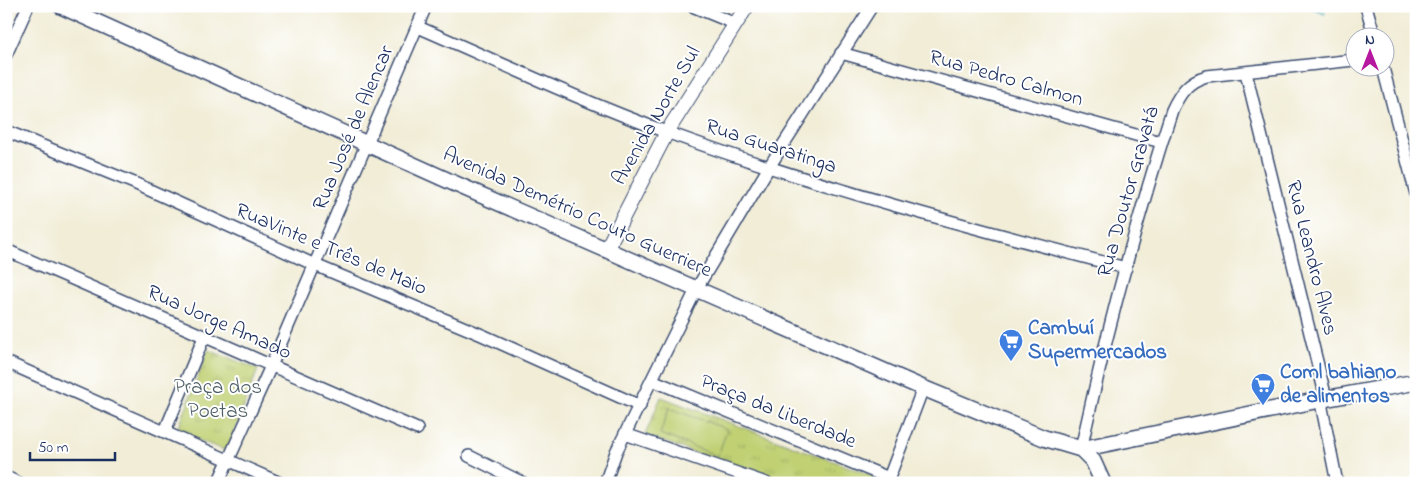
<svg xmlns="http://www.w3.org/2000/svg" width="1422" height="489" font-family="'Indie Flower',sans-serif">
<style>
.park{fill:url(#park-tufts);stroke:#6e8068}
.pitch{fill:#c0d073;stroke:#6e8068}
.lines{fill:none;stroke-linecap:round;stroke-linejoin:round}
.stream{stroke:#44b0c2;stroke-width:3}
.minor-casing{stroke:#3b4c70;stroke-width:14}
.tertiary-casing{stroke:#3b4c70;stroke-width:16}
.secondary-casing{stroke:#3b4c70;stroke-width:18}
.minor{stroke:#fff;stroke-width:11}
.tertiary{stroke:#fff;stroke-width:14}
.secondary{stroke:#fff;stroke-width:15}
.labels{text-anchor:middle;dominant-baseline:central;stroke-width:4;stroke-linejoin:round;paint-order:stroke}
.street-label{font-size:21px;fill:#1b2f5e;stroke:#fff}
.shop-label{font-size:21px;font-weight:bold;fill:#366cbe;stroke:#fff;text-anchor:start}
.park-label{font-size:21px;fill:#4d5f64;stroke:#fff}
</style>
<defs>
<pattern id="park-tufts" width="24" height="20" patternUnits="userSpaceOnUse" patternTransform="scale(1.25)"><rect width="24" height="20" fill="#c0d073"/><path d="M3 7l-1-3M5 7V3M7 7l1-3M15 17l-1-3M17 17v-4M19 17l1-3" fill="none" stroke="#a4b366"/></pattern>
</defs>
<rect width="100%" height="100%" fill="#fff"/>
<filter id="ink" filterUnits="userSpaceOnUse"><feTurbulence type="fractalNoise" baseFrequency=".02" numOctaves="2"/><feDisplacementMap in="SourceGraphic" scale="10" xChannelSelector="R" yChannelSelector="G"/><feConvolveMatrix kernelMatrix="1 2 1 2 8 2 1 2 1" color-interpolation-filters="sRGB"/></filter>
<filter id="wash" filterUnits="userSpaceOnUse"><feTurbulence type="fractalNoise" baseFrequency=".0096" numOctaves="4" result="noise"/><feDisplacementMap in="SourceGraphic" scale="20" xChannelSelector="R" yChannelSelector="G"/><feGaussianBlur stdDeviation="1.12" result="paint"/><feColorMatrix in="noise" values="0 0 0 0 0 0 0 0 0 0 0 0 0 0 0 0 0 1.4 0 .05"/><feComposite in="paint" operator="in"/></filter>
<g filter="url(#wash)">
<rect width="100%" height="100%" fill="#f1edd7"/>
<!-- park -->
<g class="park">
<path d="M208,350L258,369L227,451L177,432Z"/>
<path d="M661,397L876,477L875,483H780L645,435Z"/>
</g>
<!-- pitch -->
<path class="pitch" d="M669,408L727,429L718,456L660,434Z"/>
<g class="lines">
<!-- stream -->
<path class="stream" d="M1309,6L1324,13"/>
</g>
</g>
<g filter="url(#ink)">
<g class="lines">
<defs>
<g id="minor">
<path d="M692,6L736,24"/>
<path d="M1366,6L1375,38"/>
<path d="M418,27C501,63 584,102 669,133C818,187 972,228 1126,268"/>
<path d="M841,53L1161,142"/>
<path d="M6,55L28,6"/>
<path d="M1383,68L1416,194"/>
<path d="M1246,73L1324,390L1322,408L1337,483"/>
<path d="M6,131L134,183L315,265L482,335L640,406"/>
<path d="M6,250L417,429"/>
<path d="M6,362L280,483"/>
<path d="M652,380L889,478"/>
<path d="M165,431L204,337"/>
<path d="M625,434L766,483"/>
<path d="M1081,449C1106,335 1136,221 1172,110C1180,93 1188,81 1207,76L1354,60"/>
<path d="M469,456L523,483"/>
<path d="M6,477L19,483"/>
<path d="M218,483L271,366L426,6"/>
<path d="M605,483L616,452L697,288L769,167L872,6"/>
<path d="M887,483L923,388"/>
<path d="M1414,483L1416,482"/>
</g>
<path id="tertiary" d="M607,248L667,132L747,6"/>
<g id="secondary">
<path d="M61,6L458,185L923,388L1044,438L1081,449L1093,461L1103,483"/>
<path d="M1081,449L1324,399L1416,382"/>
</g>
</defs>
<!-- minor casing -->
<use href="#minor" class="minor-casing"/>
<!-- tertiary casing -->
<use href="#tertiary" class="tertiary-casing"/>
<!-- secondary casing -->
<use href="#secondary" class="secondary-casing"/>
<!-- minor -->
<use href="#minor" class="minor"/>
<!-- tertiary -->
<use href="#tertiary" class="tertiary"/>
<!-- secondary -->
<use href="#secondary" class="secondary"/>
</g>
</g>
<!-- icons -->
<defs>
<symbol id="supermarket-pin" viewBox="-11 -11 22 30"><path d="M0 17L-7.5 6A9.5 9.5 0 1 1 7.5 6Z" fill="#3f7fe0" stroke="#fff"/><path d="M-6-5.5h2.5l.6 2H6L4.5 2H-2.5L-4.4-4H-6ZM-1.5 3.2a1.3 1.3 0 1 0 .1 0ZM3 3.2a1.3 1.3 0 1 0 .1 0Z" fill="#fff"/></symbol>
</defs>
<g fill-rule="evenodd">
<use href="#supermarket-pin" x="997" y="327" width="28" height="38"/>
<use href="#supermarket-pin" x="1249" y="371" width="28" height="38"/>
</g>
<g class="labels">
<!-- street labels -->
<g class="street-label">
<text transform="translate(1006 79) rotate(16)">Rua Pedro Calmon</text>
<text transform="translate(657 116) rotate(-60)">Avenida Norte Sul</text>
<text transform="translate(354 128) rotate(-67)">Rua José de Alencar</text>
<text transform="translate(771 147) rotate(18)">Rua Guaratinga</text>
<text transform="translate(1129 192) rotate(-74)">Rua Doutor Gravatá</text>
<text transform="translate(577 213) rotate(24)">Avenida Demétrio Couto Guerriere</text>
<text transform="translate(331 250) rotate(23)">RuaVinte e Três de Maio</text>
<text transform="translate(1311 258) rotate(76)">Rua Leandro Alves</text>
<text transform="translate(219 323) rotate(24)">Rua Jorge Amado</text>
<text transform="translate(778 412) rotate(22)">Praça da Liberdade</text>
</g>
<!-- shop labels -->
<g class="shop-label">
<text x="1028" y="329">Cambuí<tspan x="1028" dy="24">Supermercados</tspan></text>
<text x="1280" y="373">Coml bahiano<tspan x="1280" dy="24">de alimentos</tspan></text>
</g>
<!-- park labels -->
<g class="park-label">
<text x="218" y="388">Praça dos<tspan x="218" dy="24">Poetas</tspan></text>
</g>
</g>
<!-- margin -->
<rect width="1422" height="489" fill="none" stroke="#fff" stroke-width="25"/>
<!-- north arrow -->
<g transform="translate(1370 52)"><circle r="24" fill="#ffffff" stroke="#a4acbf"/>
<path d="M0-4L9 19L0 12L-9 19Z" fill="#b5179e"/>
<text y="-8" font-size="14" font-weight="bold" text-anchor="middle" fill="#1b2f5e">N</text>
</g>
<!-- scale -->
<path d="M30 452v8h85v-8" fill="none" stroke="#1b2f5e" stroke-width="2.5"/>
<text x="38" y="452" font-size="15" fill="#1b2f5e" stroke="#ffffff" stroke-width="4" paint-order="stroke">50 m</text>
</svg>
